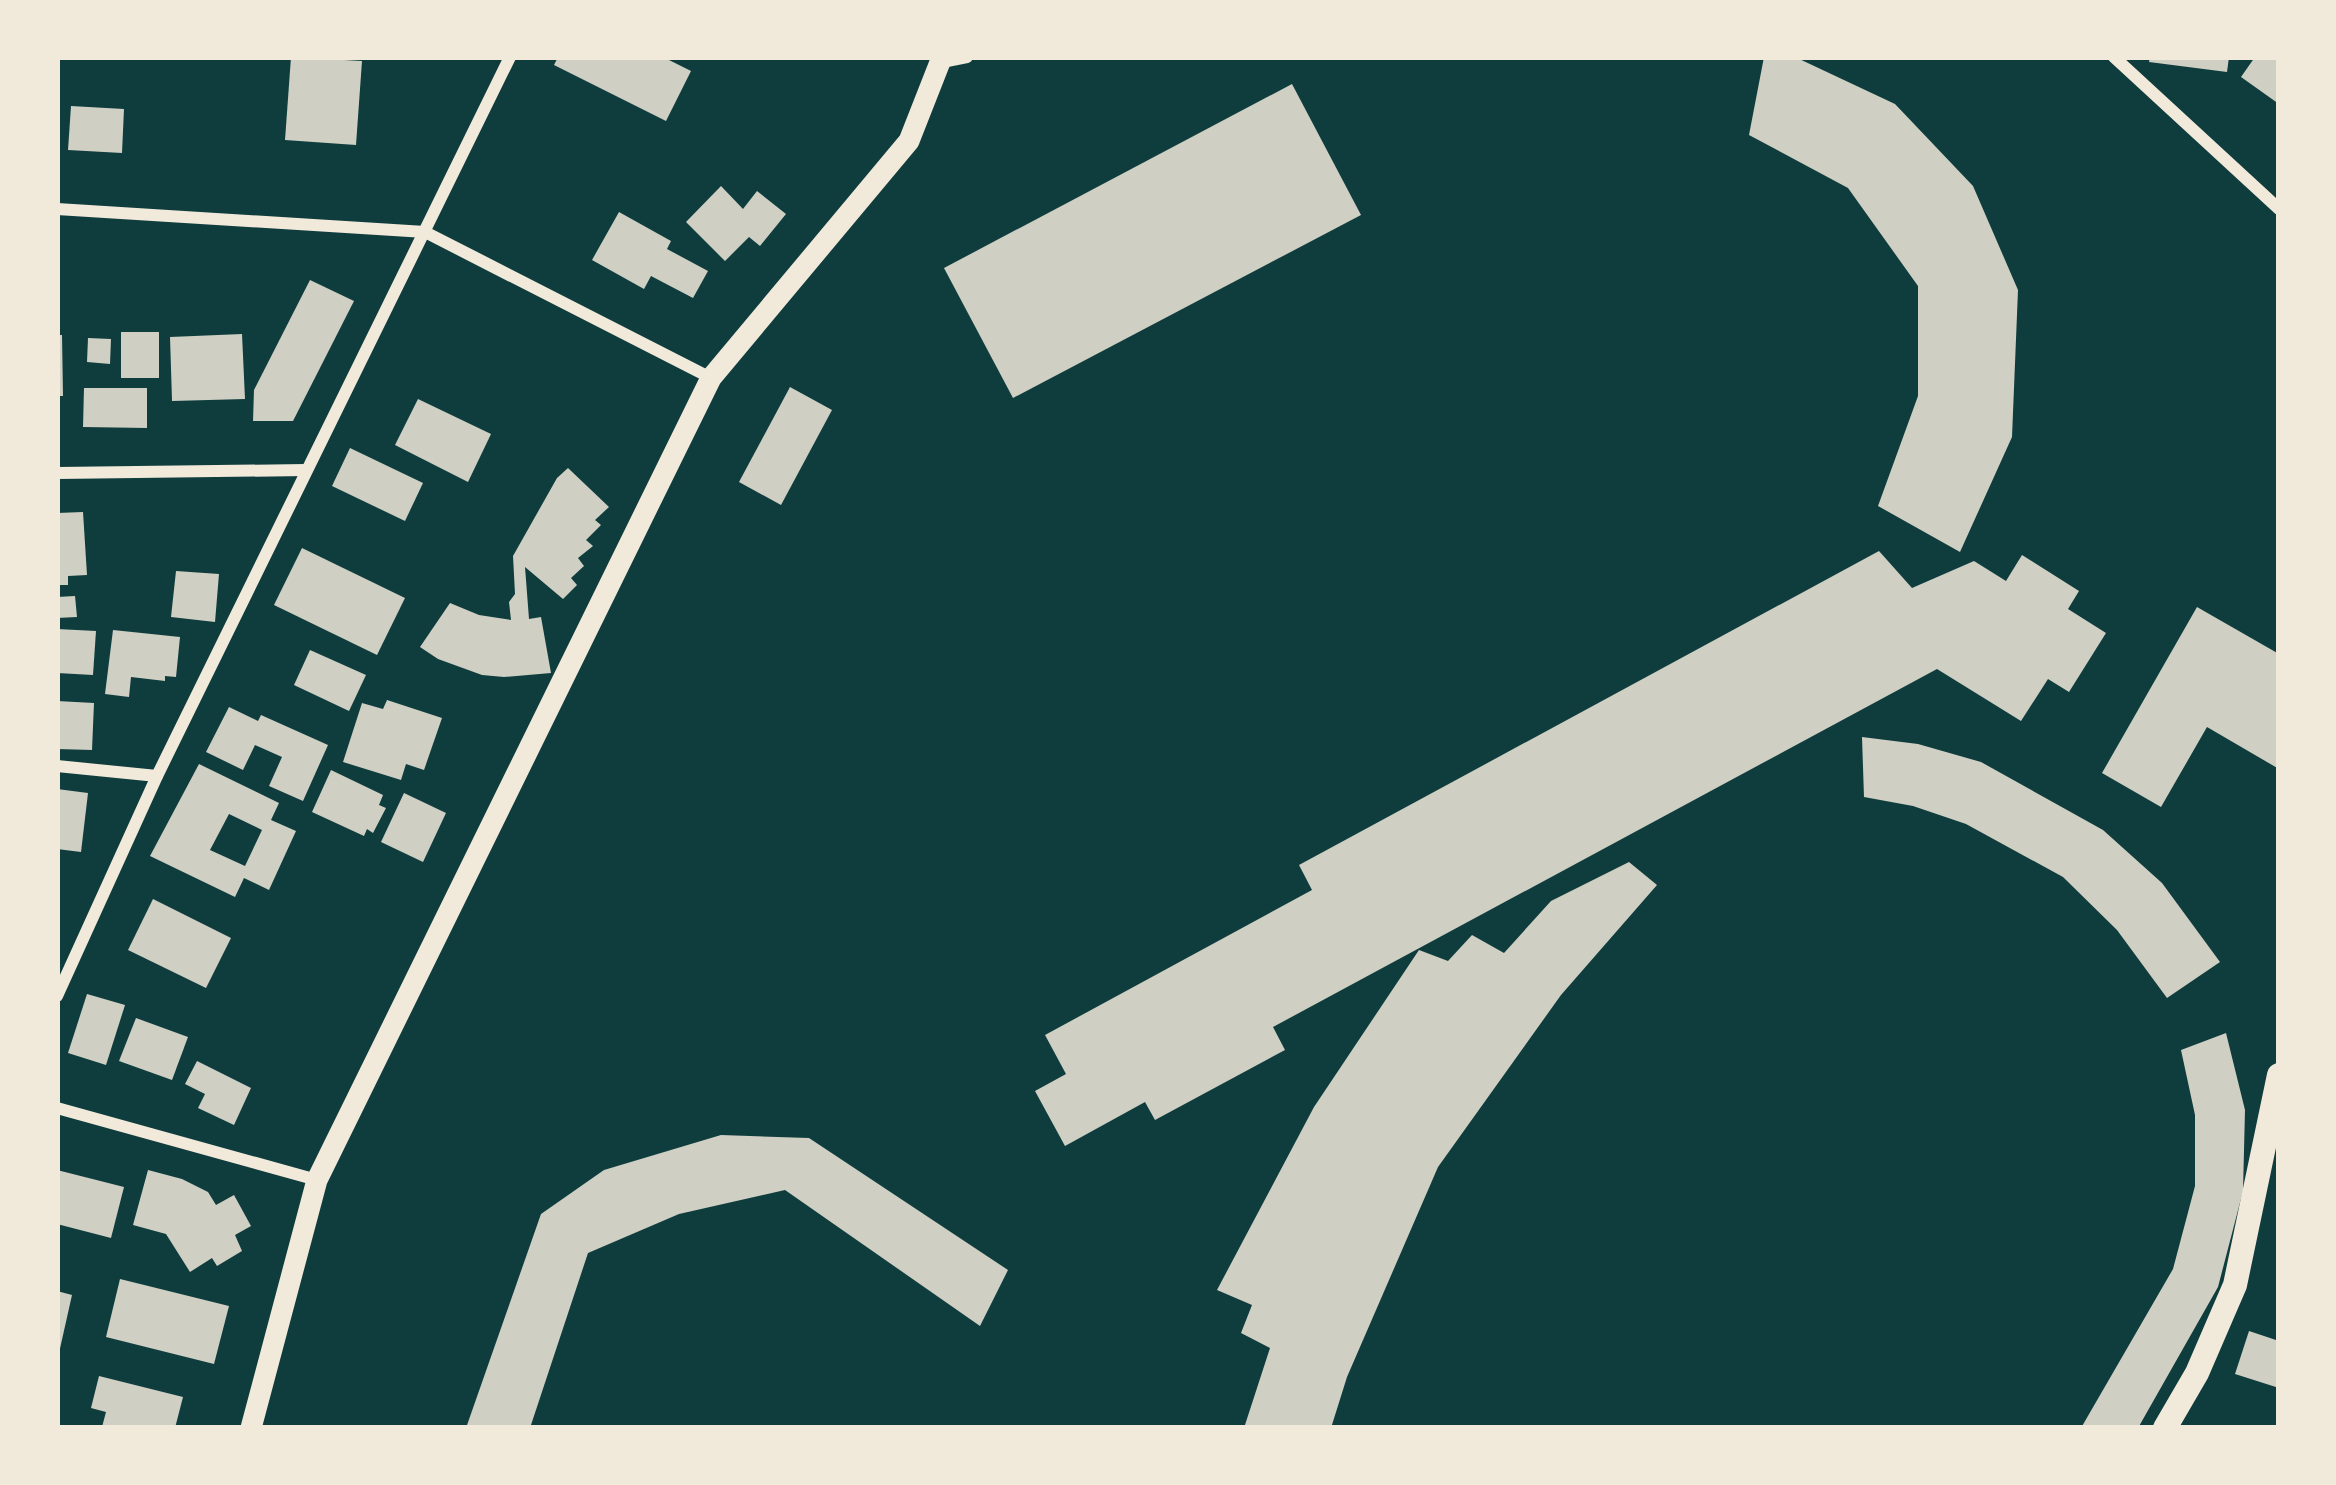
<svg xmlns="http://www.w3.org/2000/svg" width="2336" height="1485" font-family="Roboto,sans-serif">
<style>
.building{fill:#cfcfc3;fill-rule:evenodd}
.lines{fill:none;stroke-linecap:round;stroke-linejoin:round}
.minor{stroke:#f1e9da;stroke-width:12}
.tertiary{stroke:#f1e9da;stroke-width:21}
.secondary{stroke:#f1e9da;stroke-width:24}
</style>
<rect width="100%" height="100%" fill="#0f3d3e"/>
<!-- building -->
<g class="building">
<path d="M291,57L362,61L356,145L285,140Z"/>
<path d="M558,57H663L691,71L666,121L554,65Z"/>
<path d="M1764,57H1795L1895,104L1973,186L2018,290L2012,437L1960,552L1878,506L1918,396V286L1848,188L1749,135Z"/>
<path d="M2150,57H2229L2227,72L2149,62Z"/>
<path d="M2255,57H2279V104L2241,77Z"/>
<path d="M1292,84L1361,215L1013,398L944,268Z"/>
<path d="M71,106L124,109L122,153L68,150Z"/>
<path d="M721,186L743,209L757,191L786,214L760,246L749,237L725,261L686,222Z"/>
<path d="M619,212L671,241L667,249L708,271L693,298L651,276L644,289L592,260Z"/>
<path d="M310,280L354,301L293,421H253L254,390Z"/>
<rect x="121" y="332" width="38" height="46"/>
<path d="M242,334L245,399L172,401L170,337Z"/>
<path d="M57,335H62L63,396H57Z"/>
<path d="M88,338L111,339L110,364L87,362Z"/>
<path d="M790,387L832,410L781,505L739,482Z"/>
<path d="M84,388H147V428L83,427Z"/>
<path d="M418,399L491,434L468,482L395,445Z"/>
<path d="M350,448L423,483L405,521L332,486Z"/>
<path d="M568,468L609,507L595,520L601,525L586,540L593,546L578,558L584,566L571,578L577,585L563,599L525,567L529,619L541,617L551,673L504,677L482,675L438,659L420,647L450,603L479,615L511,620L509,602L515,594L513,556L557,478Z"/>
<path d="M83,512L87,575L68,576V585H57V513Z"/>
<path d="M302,548L405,598L377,655L274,605Z"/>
<path d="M1879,551L1912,588L1974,561L2006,581L2022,555L2079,591L2068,609L2106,633L2069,692L2048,679L2021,721L1937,669L1273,1027L1285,1050L1155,1120L1145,1102L1065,1146L1035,1091L1066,1074L1045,1035L1312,890L1299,865Z"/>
<path d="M176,571L219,574L215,622L171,617Z"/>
<path d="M75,596L77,617L57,618V597Z"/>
<path d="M2197,607L2279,654V769L2207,727L2161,807L2102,773Z"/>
<path d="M57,629L96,631L93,675L57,673Z"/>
<path d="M113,630L180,637L176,677L165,676V681L131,677L129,697L105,694Z"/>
<path d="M310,650L366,675L349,711L294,685Z"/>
<path d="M387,700L442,718L424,770L406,764L401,780L343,762L362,703L383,709Z"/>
<path d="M57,701L94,703L92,750L57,749Z"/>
<path d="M229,707L258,721L261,715L328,745L303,801L269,786L282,757L255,745L243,770L206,752Z"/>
<path d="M1862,737L1918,744L1981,762L2103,830L2162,883L2220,962L2167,998L2117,930L2063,877L1966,824L1913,806L1864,797Z"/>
<path d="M199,764L279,803L271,820L296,831L269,890L244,878L235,897L150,856ZM229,814L262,830L245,866L210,850Z"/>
<path d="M331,770L383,795L379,805L386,808L373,833L367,829L364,836L312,812Z"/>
<path d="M57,789L88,793L81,852L57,849Z"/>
<path d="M404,793L446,813L423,862L381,842Z"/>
<path d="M1629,862L1657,885L1561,995L1438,1167L1347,1377L1331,1428H1244L1270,1348L1241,1333L1252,1305L1217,1290L1314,1107L1419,950L1448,961L1472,935L1504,953L1551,901Z"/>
<path d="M153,899L231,938L206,988L128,950Z"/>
<path d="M87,994L125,1005L106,1065L68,1053Z"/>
<path d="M136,1018L188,1037L172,1080L119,1061Z"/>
<path d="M2226,1033L2245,1110L2243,1191L2218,1287L2138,1428H2081L2173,1269L2195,1186V1115L2181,1050Z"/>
<path d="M197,1061L251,1088L234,1125L198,1108L205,1094L185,1084Z"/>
<path d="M721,1135L809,1138L1008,1270L980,1326L785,1190L679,1214L588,1253L530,1428H466L541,1214L604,1170Z"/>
<path d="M57,1170L124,1187L111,1238L57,1224Z"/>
<path d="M148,1170L182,1179L208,1192L216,1205L234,1195L251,1226L235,1235L242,1251L217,1266L212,1258L190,1272L166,1234L133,1225Z"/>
<path d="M120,1279L229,1306L214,1364L106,1337Z"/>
<path d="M57,1291L72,1295L59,1353L57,1352Z"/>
<path d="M2249,1331L2279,1341V1388L2235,1374Z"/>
<path d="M99,1376L183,1397L175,1428L102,1427L106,1412L91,1408Z"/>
</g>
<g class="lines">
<!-- minor -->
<g class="minor">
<path d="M2114,57L2279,209"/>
<path d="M942,62L967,57"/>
<path d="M57,209L425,232L711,378"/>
<path d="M57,473L306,470"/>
<path d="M57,766L157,776"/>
<path d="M57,996L157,776L510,57"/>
<path d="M57,1108L317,1180"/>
</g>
<!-- tertiary -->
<path class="tertiary" d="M251,1428L317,1180L711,378L909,141L942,57"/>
<!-- secondary -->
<path class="secondary" d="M2165,1428L2197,1373L2235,1285L2279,1075"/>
</g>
<!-- border -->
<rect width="2336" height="1485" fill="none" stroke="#f1e9da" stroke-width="120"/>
</svg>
